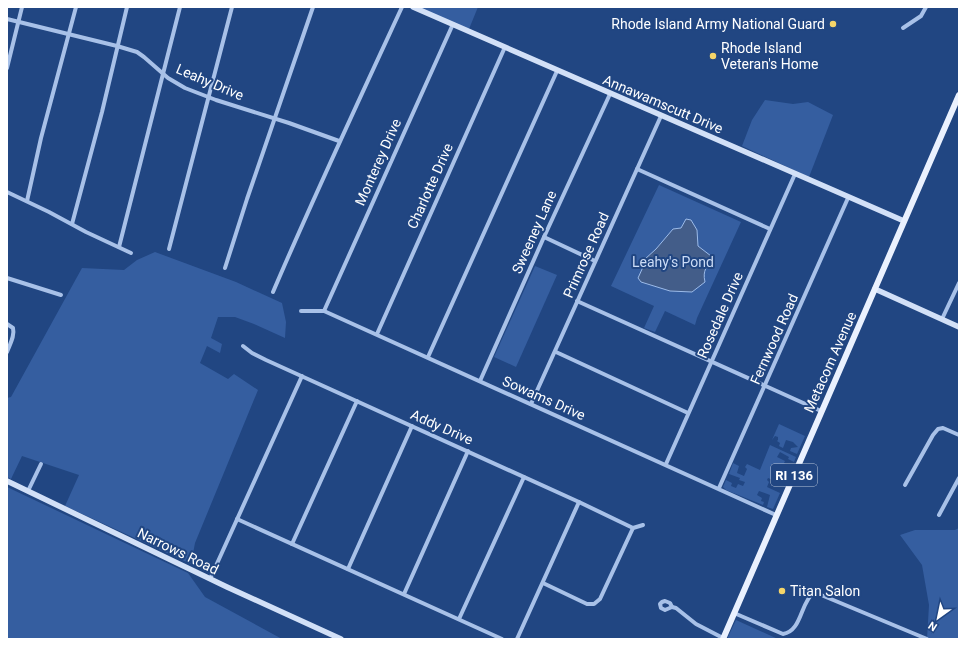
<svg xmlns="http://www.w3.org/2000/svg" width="966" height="646" font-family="Roboto,sans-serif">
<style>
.green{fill:#355ea0}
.water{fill:#435d89;stroke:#9cbbe9}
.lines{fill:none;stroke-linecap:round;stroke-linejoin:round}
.street{stroke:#a8c1e8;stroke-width:4}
.secondary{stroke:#d2e0f7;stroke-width:5.5}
.primary{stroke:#eaf1fe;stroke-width:6}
.poi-dot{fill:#f5d569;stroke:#214682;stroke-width:1.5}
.labels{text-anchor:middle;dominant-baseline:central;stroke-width:4;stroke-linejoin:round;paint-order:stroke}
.shield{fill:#214682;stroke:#bcc8da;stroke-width:1}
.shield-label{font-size:13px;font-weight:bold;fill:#fff}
.poi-label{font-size:14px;fill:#fff;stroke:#214682;text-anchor:start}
.street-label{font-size:14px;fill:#fff;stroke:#214682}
.park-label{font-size:14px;fill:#ccdcf6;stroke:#214682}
</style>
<rect width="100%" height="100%" fill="#214682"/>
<!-- green -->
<g class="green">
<path d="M416,7H478L469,29Z"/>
<path d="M765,100L793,104L808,102L833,115L809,177L742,146L752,120Z"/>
<path d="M659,185L741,222L697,318L695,325L665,311L655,332L644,328L654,306L611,286Z"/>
<path d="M155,252L236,282L282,303L286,322L285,338L254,324L235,317H218L211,338L222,344L220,353L207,346L200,363L228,379L234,374L258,390L195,543L191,564L65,506L79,475L22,456L11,479L7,477V398L11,397L82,268L124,270L137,260Z"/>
<path d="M535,266L557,275L516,367L494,357Z"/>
<path d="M779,424L805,436L797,454L790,451L791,448L798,447L793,442L786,440L783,448L779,446L780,443L777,441L778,440V437L775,436L772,440Z"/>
<path d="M770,445L796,457L794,462L788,459L789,457L780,452L777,457L785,461L784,463L786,464L785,467L778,464L775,470L772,469L771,471L779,475L782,469H783L782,477L786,480L785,482L781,481L777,484L775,483L776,481L768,478L767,480L769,482L767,487L780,493L773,509L767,507L770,495L759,491L757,495L762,498L761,501L764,502L763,505L726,490L723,487L726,480L732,483L731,486L736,488L738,484L743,486L745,482L739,480L740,478L729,474L733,463L739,466L737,473L744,476L747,469L745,467L747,464L760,470Z"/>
<path d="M7,487L188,573L205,597L282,639H7Z"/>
<path d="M959,528V639H927L929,605L922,565L900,535L915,530H955Z"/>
<path d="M736,620L778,639H727Z"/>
</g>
<!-- water -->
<path class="water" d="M686,219L691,220L697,230L698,246L711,256C708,268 702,269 705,282L692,292L670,291L641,282L638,278L643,267L645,259L656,249L673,229L681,228Z"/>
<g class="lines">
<!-- street -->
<g class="street">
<path d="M7,19L117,46L137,52L144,57L168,78L185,88L216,100L289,123L339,141"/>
<path d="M903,28L921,16L926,7"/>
<path d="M7,68L22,7"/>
<path d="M637,169L770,229"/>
<path d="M7,192L49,212L86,232L131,253"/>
<path d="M27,201L41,138L76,7"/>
<path d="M72,224L102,112L127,7"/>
<path d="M544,237L595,261"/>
<path d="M119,247L180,7"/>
<path d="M169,249L232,7"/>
<path d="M225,268L247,199L313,7"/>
<path d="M7,278L61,295"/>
<path d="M273,292C314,196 358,102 402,7"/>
<path d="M577,301L821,411"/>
<path d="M301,311H324L776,515"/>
<path d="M324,311L453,24"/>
<path d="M942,319L959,283"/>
<path d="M7,324L13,328C15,336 10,344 7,352"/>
<path d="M377,334L505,47"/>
<path d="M243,346L252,353L266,360L579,502L633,528"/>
<path d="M556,352L688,413"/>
<path d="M428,357L557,71"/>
<path d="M480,381L544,237L610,94"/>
<path d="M531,404L661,116"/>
<path d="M666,464L795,174"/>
<path d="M905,485L933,435L938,429L943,428L959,435"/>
<path d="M719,488L848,198"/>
<path d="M28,491L41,464"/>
<path d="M939,515L959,478"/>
<path d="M237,519L502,639"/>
<path d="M292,544L357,401"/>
<path d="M348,569L412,426"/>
<path d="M210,579L302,376"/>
<path d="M543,583L587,604H594L600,599L633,528L643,525"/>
<path d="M404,594L468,451"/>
<path d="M665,601L670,603L672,607L665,610L661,608L660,604L662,602Z"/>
<path d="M672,607L676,608L696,624L723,638"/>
<path d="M734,613L783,634C802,631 800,603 814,592L927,639"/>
<path d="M459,619L524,477"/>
<path d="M517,639L579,502"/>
</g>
<!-- secondary -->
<g class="secondary">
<path d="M413,7L904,221"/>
<path d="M875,289L959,327"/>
<path d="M7,481L227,587L341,639"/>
</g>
<!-- primary -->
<path class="primary" d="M723,639L959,95"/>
</g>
<!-- markers -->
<g class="poi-dot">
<circle cx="833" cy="24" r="4"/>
<circle cx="713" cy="56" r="4"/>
<circle cx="782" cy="591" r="4"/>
</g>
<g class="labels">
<!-- shield labels -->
<rect class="shield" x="771" y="464" width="46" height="22" rx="3"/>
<g class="shield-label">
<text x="794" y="475">RI 136</text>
</g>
<!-- poi labels -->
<g class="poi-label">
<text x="825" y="24" text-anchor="end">Rhode Island Army National Guard</text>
<text x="721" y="48">Rhode Island<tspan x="721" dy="16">Veteran's Home</tspan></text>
<text x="790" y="591">Titan Salon</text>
</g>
<!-- street labels -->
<g class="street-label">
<text transform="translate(210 82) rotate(23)">Leahy Drive</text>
<text transform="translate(663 104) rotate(23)">Annawamscutt Drive</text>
<text transform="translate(378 162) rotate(-66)">Monterey Drive</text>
<text transform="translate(430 186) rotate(-66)">Charlotte Drive</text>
<text transform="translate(534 232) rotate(-66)">Sweeney Lane</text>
<text transform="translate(586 255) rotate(-66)">Primrose Road</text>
<text transform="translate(720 315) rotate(-66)">Rosedale Drive</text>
<text transform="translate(774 339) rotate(-66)">Fernwood Road</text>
<text transform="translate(830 362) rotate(-66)">Metacom Avenue</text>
<text transform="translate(544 398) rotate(24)">Sowams Drive</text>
<text transform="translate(442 427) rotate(24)">Addy Drive</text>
<text transform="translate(178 551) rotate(26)">Narrows Road</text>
</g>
<!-- park labels -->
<g class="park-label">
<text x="673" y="262">Leahy's Pond</text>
</g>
</g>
<!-- border -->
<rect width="966" height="646" fill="none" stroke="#ffffff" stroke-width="16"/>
<!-- north arrow -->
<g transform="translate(938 618) rotate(213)" stroke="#214682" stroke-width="3" paint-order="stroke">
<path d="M0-3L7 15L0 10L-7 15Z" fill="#ffffff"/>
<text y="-6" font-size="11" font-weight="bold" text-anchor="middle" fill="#ffffff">N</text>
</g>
</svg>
